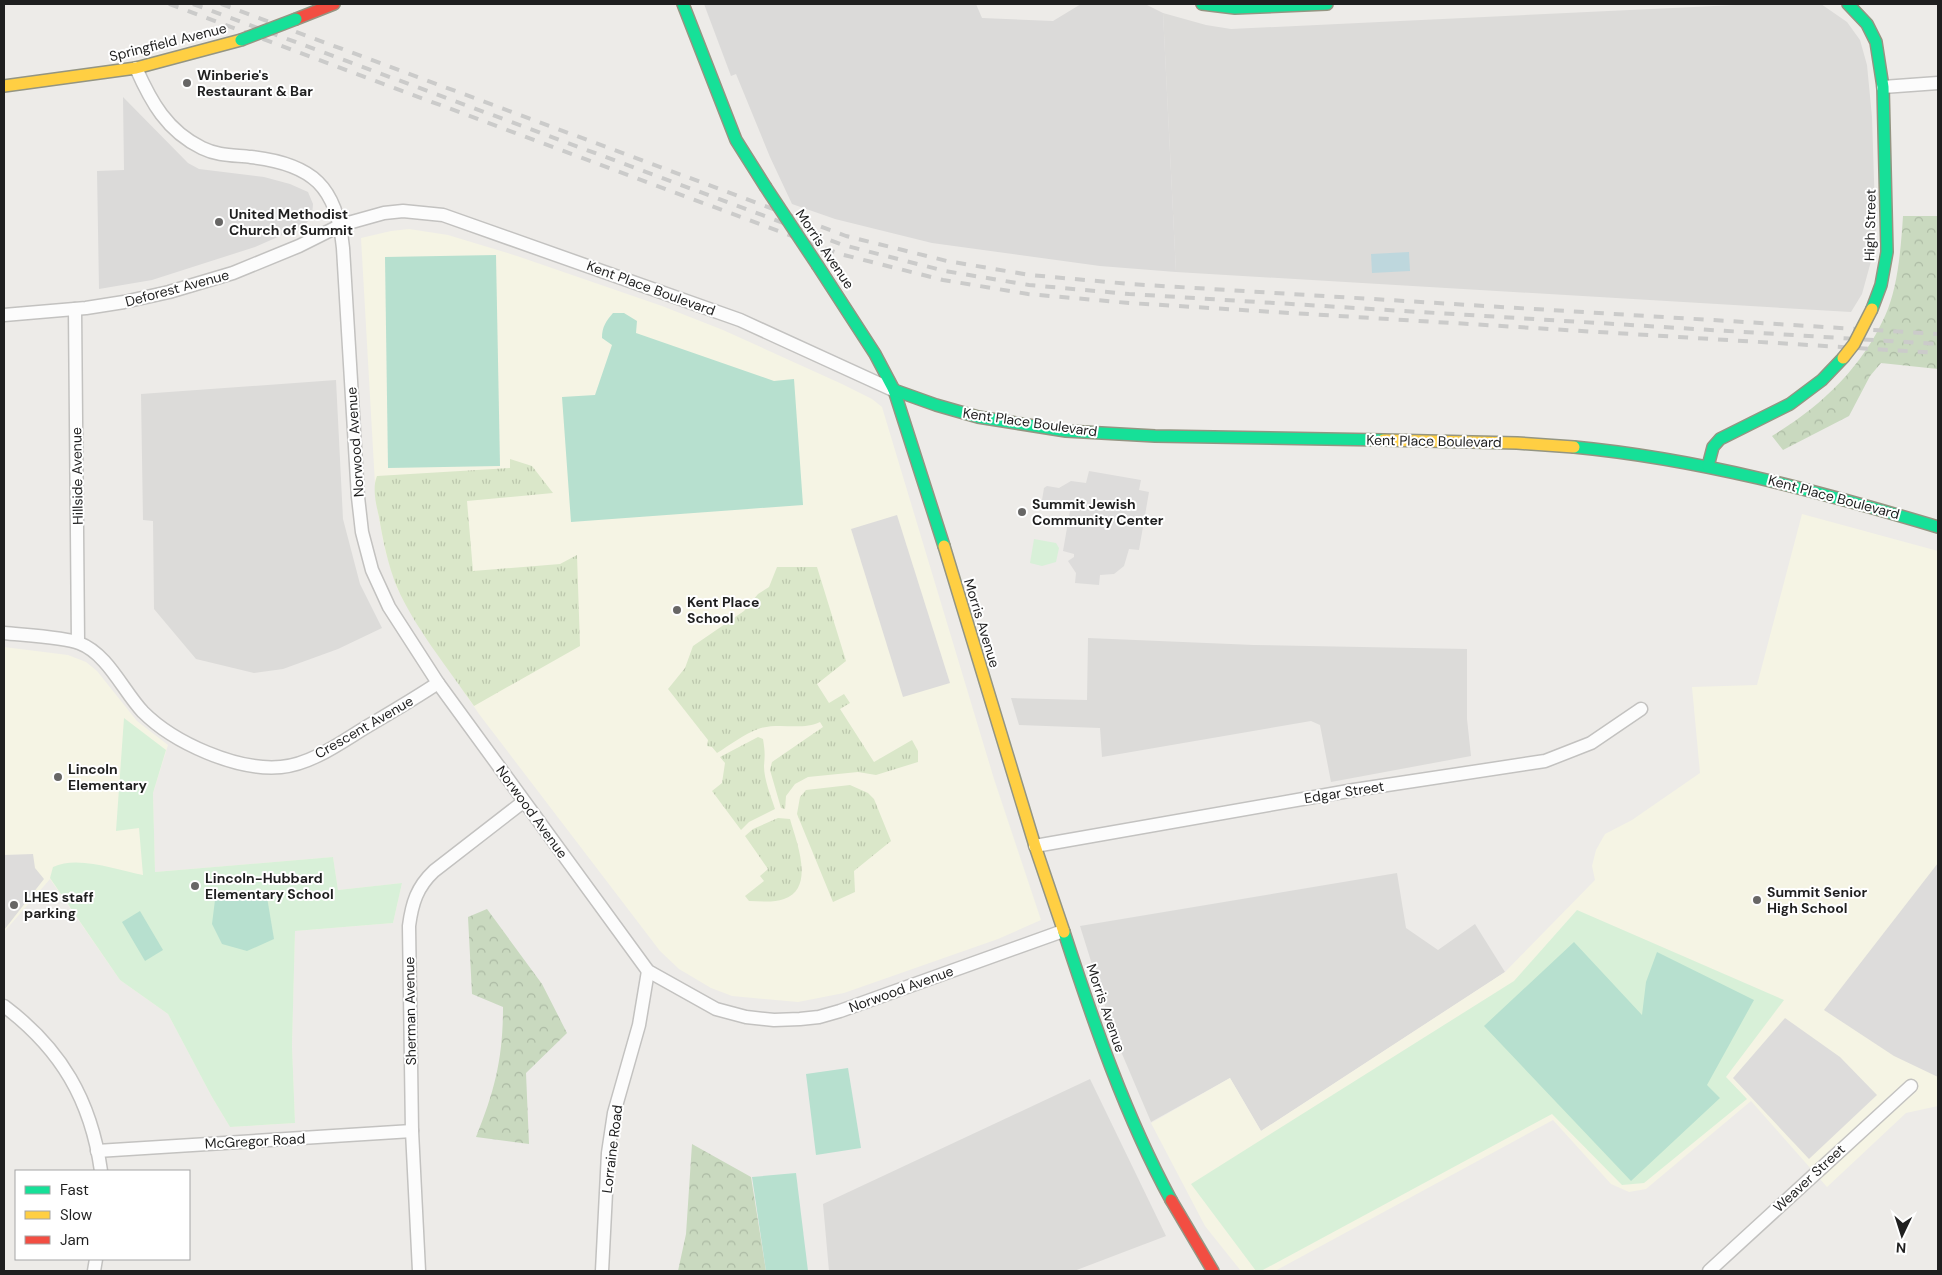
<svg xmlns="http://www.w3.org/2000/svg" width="1942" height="1275" font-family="'DM Sans',sans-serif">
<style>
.residential{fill:#dcdbd9}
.education{fill:#f5f4e4}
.religious{fill:#dbdad9}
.grass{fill:url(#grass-tufts)}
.forest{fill:url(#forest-crowns)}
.park{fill:#d8f0d8}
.pitch{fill:#b7e0cf}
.parking{fill:#dddcdb}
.water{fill:#bed7dd}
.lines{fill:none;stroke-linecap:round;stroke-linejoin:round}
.street-casing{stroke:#c3c2c0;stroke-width:15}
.fast-casing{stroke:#949582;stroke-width:14}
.slow-casing{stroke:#949582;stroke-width:14}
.jam-casing{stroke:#949582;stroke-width:14}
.street{stroke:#fcfcfc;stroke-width:12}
.fast{stroke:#16e098;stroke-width:11}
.slow{stroke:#ffcf43;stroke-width:11}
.jam{stroke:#f24e42;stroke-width:11}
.rail{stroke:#cbcbca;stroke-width:4;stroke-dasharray:10 10;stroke-linecap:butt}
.fast-bridge-casing{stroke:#949582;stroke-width:14;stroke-linecap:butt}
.slow-bridge-casing{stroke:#949582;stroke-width:14;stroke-linecap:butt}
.fast-bridge{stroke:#16e098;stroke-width:11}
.slow-bridge{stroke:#ffcf43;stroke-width:11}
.poi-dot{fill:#676665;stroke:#fff;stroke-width:2}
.labels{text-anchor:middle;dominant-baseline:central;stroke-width:4;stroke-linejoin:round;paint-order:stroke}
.street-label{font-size:14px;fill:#1f1f1f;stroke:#fff}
.poi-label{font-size:14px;font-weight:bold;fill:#1f1f1f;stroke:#fff;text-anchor:start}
</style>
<defs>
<pattern id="grass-tufts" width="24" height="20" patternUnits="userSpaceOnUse" patternTransform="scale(1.25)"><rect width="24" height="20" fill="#dae7c9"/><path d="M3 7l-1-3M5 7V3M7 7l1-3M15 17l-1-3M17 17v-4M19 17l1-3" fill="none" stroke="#bbc6ac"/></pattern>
<pattern id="forest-crowns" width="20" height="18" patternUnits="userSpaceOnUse" patternTransform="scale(1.25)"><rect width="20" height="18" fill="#c9d9bf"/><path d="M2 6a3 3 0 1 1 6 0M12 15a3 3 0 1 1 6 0" fill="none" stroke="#acbaa4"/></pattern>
</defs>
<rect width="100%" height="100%" fill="#edebe8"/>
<!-- residential -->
<g class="residential">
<path d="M1757,4H1821L1847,22L1860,40L1867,65L1872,117L1876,243L1862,294L1851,312L1176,272L1163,13L1206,25L1231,29Z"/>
<path d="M336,380L343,519L360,584L382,628L338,649L283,669L254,673L196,659L154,609L153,521L143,520L141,394Z"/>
<path d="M1088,638L1254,645L1467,649V719L1471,756L1331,782L1320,725L1311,721L1102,757L1100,728L1019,725L1011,698L1087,700Z"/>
<path d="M1397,873L1406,928L1438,950L1475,924L1505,972L1261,1131L1230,1078L1151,1122L1114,1035L1080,926Z"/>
<path d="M1090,1079L1166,1236L1074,1271H829L823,1204Z"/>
</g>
<!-- education -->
<g class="education">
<path d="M409,229L448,235L517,256L662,306L723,330L842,384L872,399L882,407L994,779L1041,920L998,939L844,993L798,1002L732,996L711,988L679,969L660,951L479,714L423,631L397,588L385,550L376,502L361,238L391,231Z"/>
<path d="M1802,514L1938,551V1106L1906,1113L1827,1187L1751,1101L1646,1189L1629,1192L1611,1184L1553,1120L1275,1271H1241L1205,1226L1151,1123L1230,1078L1261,1131L1505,972L1595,880L1592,866L1596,850L1605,834L1632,820L1700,773L1692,687L1757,685Z"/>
<path d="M4,647L68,655L86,662L97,671L137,721L168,745L153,793L155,872L333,857L338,890L402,883L393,923L295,931L292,1046L295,1123L230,1127L212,1097L168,1014L120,980L50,879L4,932Z"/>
</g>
<!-- religious -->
<g class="religious">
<path d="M704,4H976L982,18L1053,21L1081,4H1145L1163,13L1176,272L1100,266L932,243L835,219L792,204L770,157L736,74L731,76Z"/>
<path d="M123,97L188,163L199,169L264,177L290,184L308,192L313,204L312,216L305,225L255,247L152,280L99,289L97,171L124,170Z"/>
</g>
<!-- grass -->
<g class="grass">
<path d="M510,459L532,466L553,493L467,501L473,571L560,564L577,555L580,646L474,706C450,671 413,625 397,587C388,565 383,541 379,517C376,504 372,488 377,476L510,468Z"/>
<path d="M777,567H817L846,661L817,684L829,703L844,694L850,703L840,709L874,762L912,740L918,751V762L876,775L858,772L808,777L795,784L786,796L785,809L781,808L770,770L772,762L823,727L820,722C802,731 778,722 758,729C744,734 730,745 717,753L712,747L707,746L708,740L668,689L685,668L693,646L744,611L758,594L769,587Z"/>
<path d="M758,737L763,739C765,752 765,754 764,766C764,780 771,796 775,809L749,822L741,830L712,791L722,783L725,763L720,757Z"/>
<path d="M850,785L868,793L874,799L891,841L854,871L855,892L833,902L797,814L800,797L806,790Z"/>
<path d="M778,818L790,819C796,841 816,888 784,899C773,903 760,901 749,901L745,896L764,881L760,876L768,869L745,836L753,829Z"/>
</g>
<!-- forest -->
<g class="forest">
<path d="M1903,216H1938V369L1881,363L1870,376L1849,416L1783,450L1772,436C1820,407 1861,369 1885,316C1898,288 1901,247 1903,216Z"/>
<path d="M487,909L542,984L567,1033L526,1073L529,1144L476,1137C495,1090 503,1058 503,1007L472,994L468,917Z"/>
<path d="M692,1144L751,1177L766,1271H678L686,1234Z"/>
</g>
<!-- park -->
<g class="park">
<path d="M1034,539L1056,543L1059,548L1056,562L1042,566L1030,563Z"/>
<path d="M124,718L166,750L153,793L155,872L333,857L338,890L402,883L393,923L295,931L292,1046L295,1123L230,1127L212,1097L168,1014L120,980L50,878L53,867C78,855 117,870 143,875L139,828L116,831Z"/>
<path d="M1577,910L1784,1000L1726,1077L1747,1099L1644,1183L1622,1185L1552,1114L1261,1271H1256L1191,1184L1514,981Z"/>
</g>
<!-- pitch -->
<g class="pitch">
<path d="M496,255L500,466L388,468L385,257Z"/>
<path d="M613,313H624L637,321L636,333L774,381L794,379L803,505L571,522L562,397L595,395L612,345L602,338C602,327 606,321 613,313Z"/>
<path d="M266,891L274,939L247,951L222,944L212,924L215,900Z"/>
<path d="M140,911L163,950L145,961L122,922Z"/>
<path d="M1574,942L1642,1015L1646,982L1657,952L1754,1000L1707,1085L1720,1098L1631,1181L1484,1026Z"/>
<path d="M848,1068L861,1148L816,1155L806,1074Z"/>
<path d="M796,1173L808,1271H766L752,1177Z"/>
</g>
<!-- parking -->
<g class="parking">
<path d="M1089,471L1141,480L1139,490L1149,492L1139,550L1129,549L1124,566L1114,574L1100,575L1099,585L1075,583L1076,573L1068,561L1074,557V554L1063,551L1071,505L1042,500L1044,488L1047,486L1059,488L1071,481L1086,483Z"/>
<path d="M897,515L950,683L903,697L851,529Z"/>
<path d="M33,854L35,868L44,879L4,930V855Z"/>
<path d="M1938,863V1077L1894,1056L1824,1010Z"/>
<path d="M1785,1018L1840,1057L1877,1095L1809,1159L1733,1078Z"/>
</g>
<!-- water -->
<path class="water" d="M1409,252L1410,271L1372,273L1371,254Z"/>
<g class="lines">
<defs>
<g id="street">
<path d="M136,68C151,102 167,131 202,148C218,156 235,155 251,157C313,164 337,187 343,248L358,497L362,532L372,570L389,607L438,683L648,971L716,1009L746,1017L774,1020L800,1019L819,1017L840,1011L1063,931"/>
<path d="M1883,87L1938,83"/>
<path d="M75,309L78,642"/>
<path d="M4,315L86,308L124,302L169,292L233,273L299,246L341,225L384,213L403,211L443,215L740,320L893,390"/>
<path d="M4,633C22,635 65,637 79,643C108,654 123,691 143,712C174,743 237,771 281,767C314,764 345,739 373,723C395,710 417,697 438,683"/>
<path d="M1035,846L1354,790L1545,761L1591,743L1641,709"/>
<path d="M4,1006C61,1049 91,1100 101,1171"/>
<path d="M97,1151L412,1131"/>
<path d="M94,1271L96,1259"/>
<path d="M419,1271L412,1131L409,926C412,903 417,887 434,871L523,802"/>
<path d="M602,1271L608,1153L614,1113L639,1025L648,971"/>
<path d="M1709,1271L1911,1086"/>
</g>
<g id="fast">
<path d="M683,4L736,140L765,186"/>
<path d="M1202,4L1235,8L1327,4"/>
<path d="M1848,4L1867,24L1876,42L1883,87L1887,252L1881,285L1872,309"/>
<path d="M818,266L875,354L894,390L944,546"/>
<path d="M894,390L936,405L978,417L1066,431L1155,436L1383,440"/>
<path d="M1574,447C1699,459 1818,491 1938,527"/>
<path d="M1708,466L1713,447L1720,439L1790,404L1822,380L1843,358"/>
<path d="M1064,932C1094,1024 1125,1115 1171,1200"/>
</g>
<g id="slow">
<path d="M4,86L136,68L241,40"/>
<path d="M1383,440L1517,443L1574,447"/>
<path d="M944,546L1035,846L1064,932"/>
</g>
<g id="jam">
<path d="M296,19L334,4"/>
<path d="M1171,1200L1213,1271"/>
</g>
</defs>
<!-- street casing -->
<use href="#street" class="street-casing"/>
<!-- fast casing -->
<use href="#fast" class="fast-casing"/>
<!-- slow casing -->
<use href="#slow" class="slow-casing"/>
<!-- jam casing -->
<use href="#jam" class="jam-casing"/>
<!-- street -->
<use href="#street" class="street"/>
<!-- fast -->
<use href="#fast" class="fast"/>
<!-- slow -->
<use href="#slow" class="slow"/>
<!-- jam -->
<use href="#jam" class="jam"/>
<!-- rail -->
<g class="rail">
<path d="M169,4L840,254L943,280L1028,294L1129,303L1938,353"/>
<path d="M193,4L843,245L945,271L1029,285L1129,294L1938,344"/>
<path d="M221,4L846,236L947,261L1030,275L1130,284L1938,334"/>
</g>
<defs>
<g id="fast-bridge">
<path d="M241,40L296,19"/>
<path d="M765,186L818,266"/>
</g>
<path id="slow-bridge" d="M1843,358L1854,344L1872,309"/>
</defs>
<!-- fast-bridge casing -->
<use href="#fast-bridge" class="fast-bridge-casing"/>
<!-- slow-bridge casing -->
<use href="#slow-bridge" class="slow-bridge-casing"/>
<!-- fast-bridge -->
<use href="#fast-bridge" class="fast-bridge"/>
<!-- slow-bridge -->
<use href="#slow-bridge" class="slow-bridge"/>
</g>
<!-- markers -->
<g class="poi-dot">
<circle cx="187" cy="83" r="5"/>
<circle cx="219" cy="222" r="5"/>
<circle cx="1022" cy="512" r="5"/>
<circle cx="677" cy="610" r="5"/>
<circle cx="58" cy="777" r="5"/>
<circle cx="195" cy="886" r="5"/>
<circle cx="1757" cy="900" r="5"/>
<circle cx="14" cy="905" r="5"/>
</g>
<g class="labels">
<!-- street labels -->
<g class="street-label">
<text transform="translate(168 42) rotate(-14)">Springfield Avenue</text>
<text transform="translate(1870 225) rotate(-89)">High Street</text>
<text transform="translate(825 249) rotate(56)">Morris Avenue</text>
<text transform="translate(177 288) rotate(-15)">Deforest Avenue</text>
<text transform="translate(651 288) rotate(20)">Kent Place Boulevard</text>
<text transform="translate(1030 422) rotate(8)">Kent Place Boulevard</text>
<text transform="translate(1434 441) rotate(1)">Kent Place Boulevard</text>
<text transform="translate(355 442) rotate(-94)">Norwood Avenue</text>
<text transform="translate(77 476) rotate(-91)">Hillside Avenue</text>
<text transform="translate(1834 497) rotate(15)">Kent Place Boulevard</text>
<text transform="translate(982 623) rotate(73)">Morris Avenue</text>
<text transform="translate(364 727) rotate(-30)">Crescent Avenue</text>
<text transform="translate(1344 792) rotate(-9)">Edgar Street</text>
<text transform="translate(532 812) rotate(54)">Norwood Avenue</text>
<text transform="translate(901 989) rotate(-20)">Norwood Avenue</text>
<text transform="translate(1106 1008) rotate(71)">Morris Avenue</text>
<text transform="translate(410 1011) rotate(-91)">Sherman Avenue</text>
<text transform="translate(255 1141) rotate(-3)">McGregor Road</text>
<text transform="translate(612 1149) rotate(-83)">Lorraine Road</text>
<text transform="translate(1809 1178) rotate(-43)">Weaver Street</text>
</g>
<!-- poi labels -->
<g class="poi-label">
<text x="197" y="75">Winberie's<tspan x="197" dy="16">Restaurant &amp; Bar</tspan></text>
<text x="229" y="214">United Methodist<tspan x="229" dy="16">Church of Summit</tspan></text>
<text x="1032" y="504">Summit Jewish<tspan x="1032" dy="16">Community Center</tspan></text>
<text x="687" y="602">Kent Place<tspan x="687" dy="16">School</tspan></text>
<text x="68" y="769">Lincoln<tspan x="68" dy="16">Elementary</tspan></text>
<text x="205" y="878">Lincoln-Hubbard<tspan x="205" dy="16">Elementary School</tspan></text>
<text x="1767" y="892">Summit Senior<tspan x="1767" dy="16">High School</tspan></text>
<text x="24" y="897">LHES staff<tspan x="24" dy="16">parking</tspan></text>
</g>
</g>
<!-- border -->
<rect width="1942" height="1275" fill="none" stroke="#1f1f1f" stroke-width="10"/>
<!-- legend -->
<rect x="15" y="1170" width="175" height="90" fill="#ffffff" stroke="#a5a5a5"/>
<rect x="25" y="1186" width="25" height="8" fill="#16e098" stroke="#a5a5a5"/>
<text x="60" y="1195" font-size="15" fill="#1f1f1f">Fast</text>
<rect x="25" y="1211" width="25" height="8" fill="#ffcf43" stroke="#a5a5a5"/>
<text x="60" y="1220" font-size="15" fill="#1f1f1f">Slow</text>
<rect x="25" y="1236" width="25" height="8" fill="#f24e42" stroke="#a5a5a5"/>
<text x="60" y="1245" font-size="15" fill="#1f1f1f">Jam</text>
<!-- north arrow -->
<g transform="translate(1902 1235) rotate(184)" stroke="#ffffff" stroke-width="4" paint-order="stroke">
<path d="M0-4L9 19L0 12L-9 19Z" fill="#1f1f1f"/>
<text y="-8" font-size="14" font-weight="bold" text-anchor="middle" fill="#1f1f1f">N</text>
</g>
</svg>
